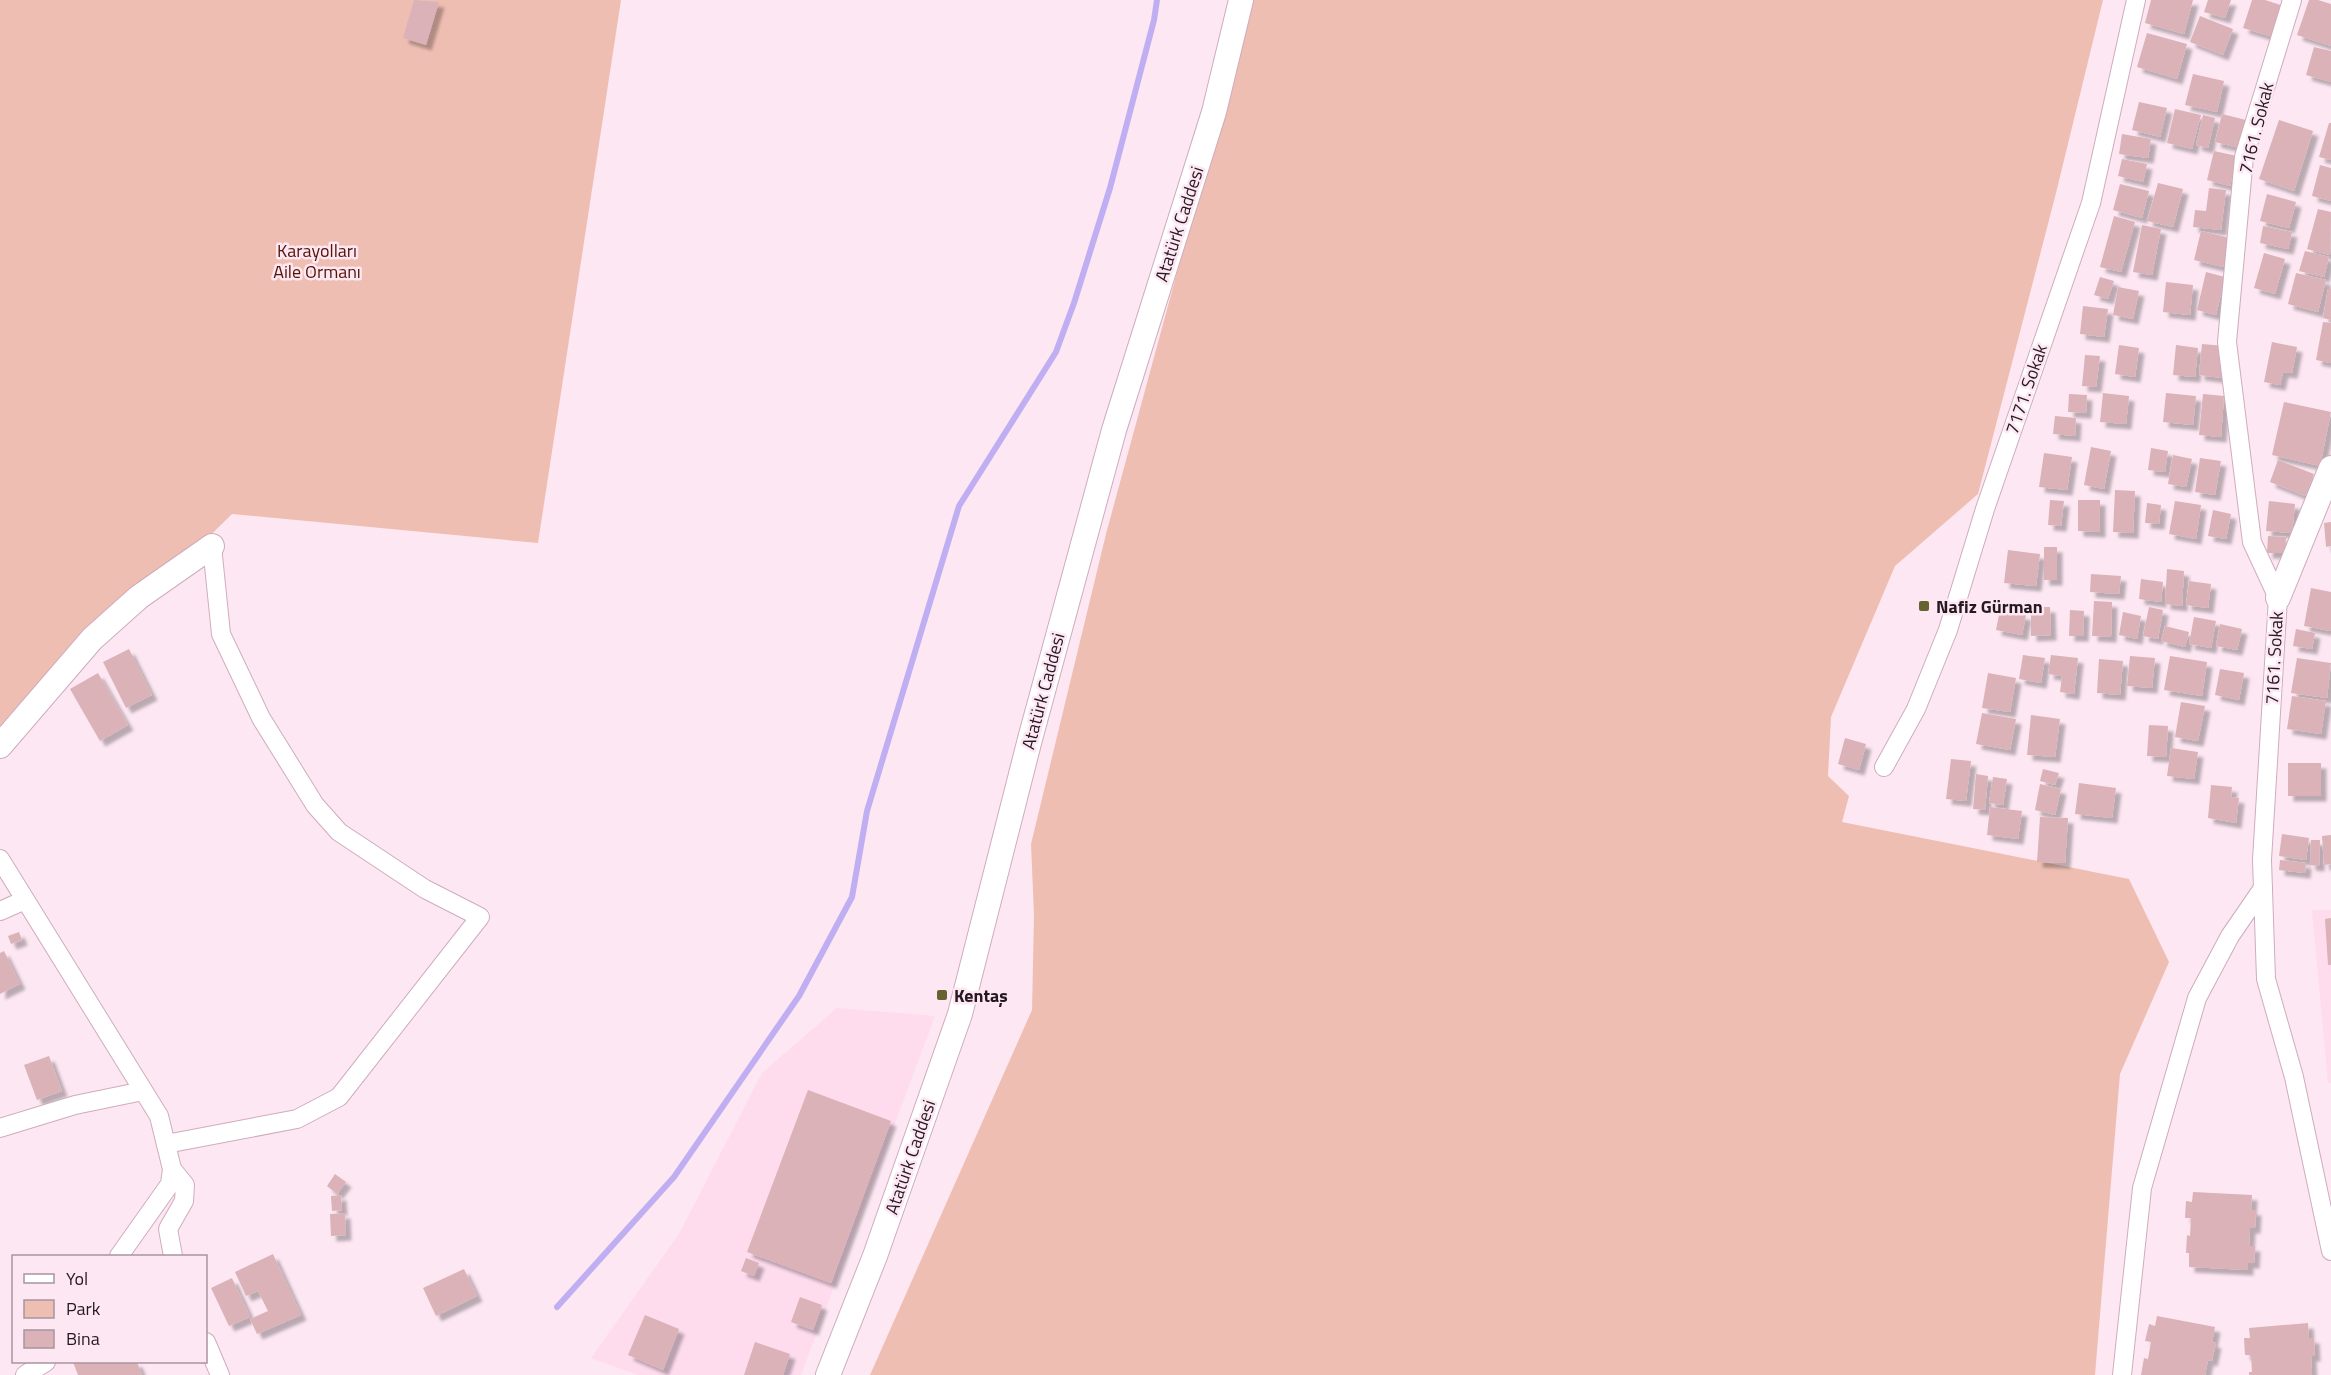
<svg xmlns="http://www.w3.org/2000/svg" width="2331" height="1375" font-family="'Titillium Web',sans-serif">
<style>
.built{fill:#fedbed}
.green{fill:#efbeb2}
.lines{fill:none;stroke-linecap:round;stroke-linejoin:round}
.stream{stroke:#c0aef2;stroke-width:6}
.building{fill:#dab2b7;filter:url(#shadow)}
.street-casing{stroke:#ceacbe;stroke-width:20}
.secondary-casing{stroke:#ceacbe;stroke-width:26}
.street{stroke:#fff;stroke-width:18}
.secondary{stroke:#fff;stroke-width:24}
.poi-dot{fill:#656431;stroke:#fde7f2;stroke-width:2}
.labels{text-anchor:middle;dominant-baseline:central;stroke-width:5;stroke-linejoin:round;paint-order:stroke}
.street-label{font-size:18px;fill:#251920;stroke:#fde7f2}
.park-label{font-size:18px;fill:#551304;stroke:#fde7f2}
.poi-label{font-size:18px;font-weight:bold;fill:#251920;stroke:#fde7f2;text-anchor:start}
</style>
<defs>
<filter id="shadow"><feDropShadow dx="5.5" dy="5.5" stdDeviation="1.5" flood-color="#0004"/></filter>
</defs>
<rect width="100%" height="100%" fill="#fde7f2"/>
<!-- built -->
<g class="built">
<path d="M2312,910H2331V1083H2328Z"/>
<path d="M837,1008L935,1016L801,1375H638L591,1358L679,1234L762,1073Z"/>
</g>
<!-- green -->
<g class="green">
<path d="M0,0H621L538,543L232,514L0,742Z"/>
<path d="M1251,0H2103L2056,193L1978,494L1895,566L1831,717L1828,776L1849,796L1842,822L2129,879L2169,962L2120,1074L2095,1375H870L1032,1010L1034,915L1031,844L1106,534Z"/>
</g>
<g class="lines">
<!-- stream -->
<path class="stream" d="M557,1307L674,1177L799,996L852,897L867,811L959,506L1056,352L1074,303L1110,188L1154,20L1157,0"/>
</g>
<!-- building -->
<g class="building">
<path d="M414,0L439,2L426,45L403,38Z"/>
<path d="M2151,0H2193L2184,34L2145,23Z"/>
<path d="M2208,0H2231L2225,18L2204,12Z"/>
<path d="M2252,0H2265L2287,7L2276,38L2243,28Z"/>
<path d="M2309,0H2318L2331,4V46L2297,35Z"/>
<path d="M2200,16L2233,29L2223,55L2190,42Z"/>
<path d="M2147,33L2187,44L2177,79L2137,67Z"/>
<path d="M2314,47L2331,51V82L2306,75Z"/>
<path d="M2193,74L2224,81L2217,112L2185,105Z"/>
<path d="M2139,102L2167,108L2160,137L2132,130Z"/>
<path d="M2175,109L2201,115L2192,149L2167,143Z"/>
<path d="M2222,114L2250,121L2243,149L2215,142Z"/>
<path d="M2203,115L2215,118L2208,148L2196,145Z"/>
<path d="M2279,120L2313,131L2294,191L2259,179Z"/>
<path d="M2329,123H2331V160L2319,157Z"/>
<path d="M2122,134L2151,139L2148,158L2119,154Z"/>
<path d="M2214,151L2237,156L2230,186L2207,180Z"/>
<path d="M2122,159L2147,164L2143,182L2118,176Z"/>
<path d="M2320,165L2331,168V201L2312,196Z"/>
<path d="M2158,183L2183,189L2173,227L2147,221Z"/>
<path d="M2120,184L2149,191L2142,218L2113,210Z"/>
<path d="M2209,188L2226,190L2221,230L2193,227L2195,210L2206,211Z"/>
<path d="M2267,194L2296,202L2289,228L2260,221Z"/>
<path d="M2318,209L2331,212L2330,255L2307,249Z"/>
<path d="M2114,216L2135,222L2121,272L2100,267Z"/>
<path d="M2142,225L2161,229L2152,275L2133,272Z"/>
<path d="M2263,226L2292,232L2288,249L2260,243Z"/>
<path d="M2201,231L2230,238L2223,267L2194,260Z"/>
<path d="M2305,251L2329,257L2324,277L2299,271Z"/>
<path d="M2264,253L2285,259L2275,294L2254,288Z"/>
<path d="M2206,272L2225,277L2216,315L2197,310Z"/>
<path d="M2296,273L2326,280L2318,312L2288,304Z"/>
<path d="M2100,277L2114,281L2108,299L2094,295Z"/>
<path d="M2166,282L2193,285L2190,315L2163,312Z"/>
<path d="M2118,287L2139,291L2133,319L2113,315Z"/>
<path d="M2328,289H2331V320L2323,318Z"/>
<path d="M2083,306L2108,309L2104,337L2080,334Z"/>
<path d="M2323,322L2331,323V363L2316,360Z"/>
<path d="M2272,342L2297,347L2292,373L2283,372L2280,385L2264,382Z"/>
<path d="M2202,344L2225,346L2222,378L2199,375Z"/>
<path d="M2119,345L2139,348L2135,377L2115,374Z"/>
<path d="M2176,345L2198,348L2195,377L2173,375Z"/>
<path d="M2085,355L2100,356L2096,387L2082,386Z"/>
<path d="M2103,393L2129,396L2126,424L2100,422Z"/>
<path d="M2166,393L2196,396L2193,425L2163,422Z"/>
<path d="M2069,394L2087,395L2086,413L2068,412Z"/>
<path d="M2203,394L2224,396L2221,437L2199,435Z"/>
<path d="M2284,402L2331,412L2320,466L2272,455Z"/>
<path d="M2055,416L2076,418L2075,436L2053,434Z"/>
<path d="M2091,447L2111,451L2104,489L2084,485Z"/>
<path d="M2151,448L2168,451L2165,472L2148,470Z"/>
<path d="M2044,453L2072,457L2067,490L2039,487Z"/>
<path d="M2173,455L2192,459L2186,487L2168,484Z"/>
<path d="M2200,458L2221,461L2215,495L2195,492Z"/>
<path d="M2278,460L2314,474L2305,496L2270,482Z"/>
<path d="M2115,490L2135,491L2133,533L2113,532Z"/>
<path d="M2050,500L2064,501L2061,526L2048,525Z"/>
<path d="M2078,500H2100V532L2078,531Z"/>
<path d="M2175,501L2201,505L2196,539L2169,534Z"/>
<path d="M2269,501L2295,504L2292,533L2266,531Z"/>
<path d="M2147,503L2161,505L2159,524L2145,523Z"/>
<path d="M2213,510L2231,514L2226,539L2208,536Z"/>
<path d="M2331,522V546L2326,547L2324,523Z"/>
<path d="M2268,536L2286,537L2285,553H2267Z"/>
<rect x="2044" y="547" width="13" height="33"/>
<path d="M2008,550L2040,554L2036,586L2004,583Z"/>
<path d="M2167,569L2184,571L2182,606L2165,604Z"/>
<path d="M2091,574L2121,576L2119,594L2090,592Z"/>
<path d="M2141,579L2163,582L2161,602L2139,599Z"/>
<path d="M2189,581L2211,584L2208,608L2186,605Z"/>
<path d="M2311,588L2331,592V631L2304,626Z"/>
<path d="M2094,601L2112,602L2111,637L2092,636Z"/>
<path d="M2031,607H2050L2051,635L2031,636Z"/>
<path d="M2149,607L2163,610L2158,639L2143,636Z"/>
<path d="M2000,610L2026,615L2022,635L1996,630Z"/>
<path d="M2070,610L2084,611L2083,636H2069Z"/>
<path d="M2123,612L2141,616L2137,639L2119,635Z"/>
<path d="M2194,617L2216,621L2211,648L2189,644Z"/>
<path d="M2220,624L2242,629L2237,650L2216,646Z"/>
<path d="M2165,626L2189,632L2185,647L2161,641Z"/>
<path d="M2296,629L2315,633L2312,649L2293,646Z"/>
<path d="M129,649L152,695L126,708L103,662Z"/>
<path d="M2023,655L2045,658L2041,683L2019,679Z"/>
<path d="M2051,655L2078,658L2074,694L2060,692L2062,676L2048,674Z"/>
<path d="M2130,656L2155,658L2152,688L2127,686Z"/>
<path d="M2170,656L2207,662L2202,696L2164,690Z"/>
<path d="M2297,658L2331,663L2327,698L2291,693Z"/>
<path d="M2099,659L2123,661L2120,695L2097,693Z"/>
<path d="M2220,669L2244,673L2239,700L2215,695Z"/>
<path d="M98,673L128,725L100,741L70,689Z"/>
<path d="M1988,673L2016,678L2010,712L1982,708Z"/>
<path d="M2292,696L2326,701L2321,734L2287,729Z"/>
<path d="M2181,702L2205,706L2198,741L2175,737Z"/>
<path d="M1982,713L2016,719L2010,750L1976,744Z"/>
<path d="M2031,715L2060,719L2055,757L2027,755Z"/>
<path d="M2149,725L2168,726L2166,757L2147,756Z"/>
<path d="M1845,738L1866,744L1859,770L1838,764Z"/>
<path d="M2171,748L2198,752L2194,779L2167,776Z"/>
<path d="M1951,759L1971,761L1966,801L1946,799Z"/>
<rect x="2288" y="763" width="33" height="33"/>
<path d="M2043,769L2059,773L2055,785L2040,781Z"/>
<path d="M1976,774L1988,776L1985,810L1973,809Z"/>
<path d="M1993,777L2007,779L2003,805L1989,803Z"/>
<path d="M2079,783L2116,788L2112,818L2075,814Z"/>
<path d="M2040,784L2061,789L2055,815L2035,810Z"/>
<path d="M2211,785L2232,787L2231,797L2239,798L2236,823L2208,818Z"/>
<path d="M1990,807L2022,811L2018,839L1987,835Z"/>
<path d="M2040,817L2068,818L2065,863L2037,862Z"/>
<path d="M2282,834L2309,838L2306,860L2279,856Z"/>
<path d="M2331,835V864L2324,865L2322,836Z"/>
<path d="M2311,840H2320L2319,866L2310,865Z"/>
<path d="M2280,860L2306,863L2305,873L2279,870Z"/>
<path d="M2331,918V965H2328L2325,919Z"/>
<path d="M19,932L22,940L11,944L8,936Z"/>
<path d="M4,951L20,984L0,994V953Z"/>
<path d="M49,1056L62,1091L37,1100L24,1065Z"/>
<path d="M808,1090L891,1121L831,1283L747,1252Z"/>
<path d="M335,1174L346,1182L337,1194L327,1186Z"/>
<path d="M2193,1192L2252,1195L2251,1210H2256L2255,1228H2250L2249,1246H2255L2254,1263H2248V1270L2189,1267V1253H2186L2187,1235L2190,1236L2191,1218H2185L2186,1201L2192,1202Z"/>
<path d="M341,1195L342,1210L332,1211L331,1196Z"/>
<path d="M345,1213L346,1235L331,1236L330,1214Z"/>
<path d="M273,1254L301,1315L257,1334L250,1319L268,1311L258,1291L246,1296L235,1272Z"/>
<path d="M746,1258L759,1263L754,1276L741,1271Z"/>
<path d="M464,1269L477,1296L436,1316L423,1288Z"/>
<path d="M232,1278L250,1317L229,1326L211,1288Z"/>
<path d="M800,1297L822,1305L813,1330L791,1322Z"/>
<path d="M645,1315L679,1329L663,1370L628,1355Z"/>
<path d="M2157,1316L2215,1327L2212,1342L2216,1343L2212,1361L2208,1360L2205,1375H2141L2144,1358L2148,1359L2151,1342L2145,1341L2149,1324L2155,1326Z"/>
<path d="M2308,1323L2309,1338H2314L2315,1356H2311L2312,1375H2249V1372H2252L2251,1355H2245L2244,1338H2250L2249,1328Z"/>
<path d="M755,1342L790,1354L783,1375H744Z"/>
<path d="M73,1362H137L142,1375H78Z"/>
</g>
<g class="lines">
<defs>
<g id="street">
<path d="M2292,0L2244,157L2227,342L2252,542L2278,598L2262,860L2266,979L2294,1077L2331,1251"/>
<path d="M1884,767L1916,709L1948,630L1985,509L2091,203L2136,0"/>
<path d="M0,859L159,1116L172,1169L170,1184L119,1256"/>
<path d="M0,911L25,900"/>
<path d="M0,1128L75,1105L143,1091"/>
<path d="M166,1144L297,1119L339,1097L480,917L425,889L339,832L315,805L261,718L221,634L212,546"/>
<path d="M172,1169L185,1185L184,1201L168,1229L173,1256"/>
<path d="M206,1342L220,1375"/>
<path d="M25,1375L46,1362"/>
<path d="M2122,1375L2142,1188L2197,998L2230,936L2263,888"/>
</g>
<g id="secondary">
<path d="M2278,598L2331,468"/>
<path d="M0,746L92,639L139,597L212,546"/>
<path d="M828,1375L875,1256L960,1014L1030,739L1114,430L1214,112L1241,0"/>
</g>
</defs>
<!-- street casing -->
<use href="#street" class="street-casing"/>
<!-- secondary casing -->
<use href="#secondary" class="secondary-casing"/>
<!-- street -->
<use href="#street" class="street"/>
<!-- secondary -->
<use href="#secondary" class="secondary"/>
</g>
<!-- markers -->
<g class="poi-dot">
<rect x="1918" y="600" width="12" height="12" rx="3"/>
<rect x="936" y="989" width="12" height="12" rx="3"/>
</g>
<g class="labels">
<!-- street labels -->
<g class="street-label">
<text transform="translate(2256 128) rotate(-76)">7161. Sokak</text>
<text transform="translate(1179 224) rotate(-72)">Atatürk Caddesi</text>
<text transform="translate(2026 389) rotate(-71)">7171. Sokak</text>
<text transform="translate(2274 658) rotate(-87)">7161. Sokak</text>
<text transform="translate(1043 691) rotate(-75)">Atatürk Caddesi</text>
<text transform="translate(910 1157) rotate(-71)">Atatürk Caddesi</text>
</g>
<!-- park labels -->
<g class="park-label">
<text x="317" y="250">Karayolları<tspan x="317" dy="21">Aile Ormanı</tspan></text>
</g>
<!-- poi labels -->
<g class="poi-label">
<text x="1936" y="606">Nafiz Gürman</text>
<text x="954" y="995">Kentaş</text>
</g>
</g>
<!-- legend -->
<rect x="12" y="1255" width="195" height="108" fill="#fde7f2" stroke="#a7959e" stroke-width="1.5"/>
<rect x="24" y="1274" width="30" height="9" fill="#ffffff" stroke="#a7959e" stroke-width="1.5"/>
<text x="66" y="1285" font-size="18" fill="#251920">Yol</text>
<rect x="24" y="1300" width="30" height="18" fill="#efbeb2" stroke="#a7959e" stroke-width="1.5"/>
<text x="66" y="1315" font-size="18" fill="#251920">Park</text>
<rect x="24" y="1330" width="30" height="18" fill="#dab2b7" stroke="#a7959e" stroke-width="1.5"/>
<text x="66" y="1345" font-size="18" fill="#251920">Bina</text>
</svg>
